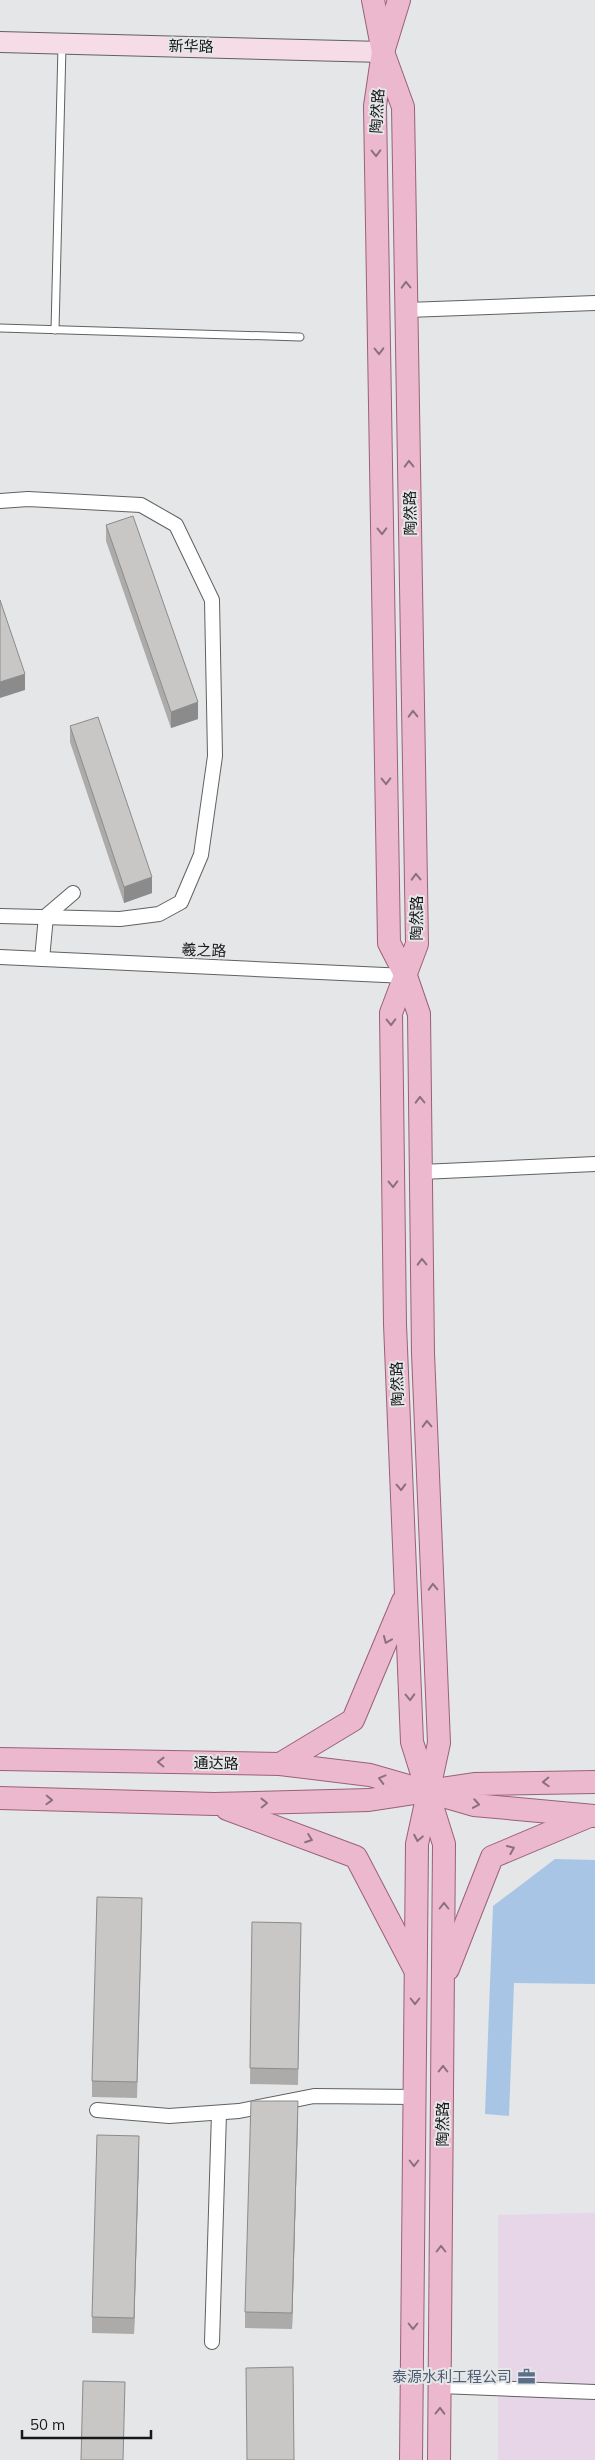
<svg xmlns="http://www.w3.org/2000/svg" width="595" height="2460" font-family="Mulish,'Noto Sans SC',sans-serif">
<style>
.industrial{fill:#e6d6e8}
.green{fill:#a8c5e6}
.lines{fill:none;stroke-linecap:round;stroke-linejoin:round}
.service-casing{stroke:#606161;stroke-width:9}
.minor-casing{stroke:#606161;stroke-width:16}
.secondary-casing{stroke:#606161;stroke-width:22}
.primary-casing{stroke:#996178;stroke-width:24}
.service{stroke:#fff;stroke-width:7}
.minor{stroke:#fff;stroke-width:14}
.secondary{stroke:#f5dce6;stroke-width:20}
.primary{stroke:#ecb8cd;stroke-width:22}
.wall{fill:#acabaa}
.shaded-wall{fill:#8c8b8b}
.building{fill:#c8c7c6;stroke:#8c8b8b}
.oneway{stroke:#8c707c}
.labels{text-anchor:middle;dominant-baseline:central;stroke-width:4;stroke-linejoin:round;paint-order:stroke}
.street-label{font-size:15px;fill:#171818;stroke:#e5e6e7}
.service-label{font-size:15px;fill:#4e5e75;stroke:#e5e6e7;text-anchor:end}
</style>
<rect width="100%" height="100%" fill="#e5e6e7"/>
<!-- industrial -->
<path class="industrial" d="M595,2213V2460H498V2215Z"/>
<!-- green -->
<path class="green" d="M555,1859L595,1860V1984L514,1983L509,2116L485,2114L493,1906Z"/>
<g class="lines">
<defs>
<g id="service">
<path d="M0,328L300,337"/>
<path d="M55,330L62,46"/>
</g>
<g id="minor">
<path d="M407,310L595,303"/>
<path d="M0,501L28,499L141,505L176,525L212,600L215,756L201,855L181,902L159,914L120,919L0,916"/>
<path d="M0,957L406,976"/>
<path d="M42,959L46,916L73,893"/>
<path d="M421,1172L595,1164"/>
<path d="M97,2110L169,2116L239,2111L314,2096L415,2097"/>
<path d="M212,2342L219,2113"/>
<path d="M440,2386L595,2392"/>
</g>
<path id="secondary" d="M0,42L383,52"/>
<g id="primary">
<path d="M373,0L383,52L403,107L417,944L391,1013L395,1324L412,1742L444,1844L439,2460"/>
<path d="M399,0L383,52L375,106L389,943L406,976L419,1014L423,1353L439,1743L417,1844L411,2460"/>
<path d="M0,1759L280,1764L370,1775L474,1805L595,1816"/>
<path d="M280,1764L353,1720L403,1601"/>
<path d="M0,1798L214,1804L369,1800L474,1784L595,1782"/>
<path d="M227,1809L356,1857L414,1968"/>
<path d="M448,1969L492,1857L587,1817"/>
</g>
</defs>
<!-- service casing -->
<use href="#service" class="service-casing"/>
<!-- minor casing -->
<use href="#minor" class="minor-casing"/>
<!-- secondary casing -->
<use href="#secondary" class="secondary-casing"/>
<!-- primary casing -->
<use href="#primary" class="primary-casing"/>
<!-- service -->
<use href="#service" class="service"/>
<!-- minor -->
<use href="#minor" class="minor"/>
<!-- secondary -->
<use href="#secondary" class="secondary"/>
<!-- primary -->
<use href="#primary" class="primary"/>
</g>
<!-- wall -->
<g class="wall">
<path d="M106,525L198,719L171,728L106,541Z"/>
<path d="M70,726L152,893L124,903L70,742Z"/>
<path d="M142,1914L137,2098L92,2097V2081Z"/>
<path d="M252,1922L301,1923L298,2085L250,2084Z"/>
<path d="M298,2117L292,2329L245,2328V2312Z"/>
<path d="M139,2152L134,2334L92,2333V2317Z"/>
</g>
<!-- shaded-wall -->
<g class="shaded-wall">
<path d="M25,674V690L0,698V682Z"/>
<path d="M198,702V719L171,728V712Z"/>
<path d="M152,877V893L124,903V887Z"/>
<path d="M298,2101V2117L292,2329V2313Z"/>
<path d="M139,2136V2152L134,2334V2318Z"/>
</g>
<!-- building -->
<g class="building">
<path d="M133,516L198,702L171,712L106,525Z"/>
<path d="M0,600L25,674L0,682Z"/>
<path d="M98,717L152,877L124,887L70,726Z"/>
<path d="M97,1897L142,1898L137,2082L92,2081Z"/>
<path d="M252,1922L301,1923L298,2069L250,2068Z"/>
<path d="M251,2101H298L292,2313L245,2312Z"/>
<path d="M97,2135L139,2136L134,2318L92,2317Z"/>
<path d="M293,2367L294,2460H247L246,2368Z"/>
<path d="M83,2381L125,2382L123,2460H81Z"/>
</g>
<!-- one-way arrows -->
<defs><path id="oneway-chevron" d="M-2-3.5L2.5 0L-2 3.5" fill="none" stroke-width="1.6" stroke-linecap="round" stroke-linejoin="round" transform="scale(1.25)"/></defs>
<g class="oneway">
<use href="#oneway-chevron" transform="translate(376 153) rotate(89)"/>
<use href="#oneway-chevron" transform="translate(406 285) rotate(-91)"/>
<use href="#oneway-chevron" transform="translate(379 351) rotate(89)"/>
<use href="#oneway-chevron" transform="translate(409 464) rotate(-91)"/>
<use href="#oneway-chevron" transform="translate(382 531) rotate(89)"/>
<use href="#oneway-chevron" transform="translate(413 714) rotate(-91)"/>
<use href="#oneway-chevron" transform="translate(386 781) rotate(89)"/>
<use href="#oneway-chevron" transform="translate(416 877) rotate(-91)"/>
<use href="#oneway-chevron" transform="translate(391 1022) rotate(89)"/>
<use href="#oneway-chevron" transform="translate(420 1100) rotate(-91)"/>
<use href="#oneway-chevron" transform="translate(393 1184) rotate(89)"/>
<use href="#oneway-chevron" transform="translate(422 1262) rotate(-91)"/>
<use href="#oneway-chevron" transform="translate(427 1424) rotate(-92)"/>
<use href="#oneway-chevron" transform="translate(401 1487) rotate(88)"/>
<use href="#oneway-chevron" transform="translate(433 1587) rotate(-92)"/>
<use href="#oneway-chevron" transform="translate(387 1640) rotate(113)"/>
<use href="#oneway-chevron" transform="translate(410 1697) rotate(88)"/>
<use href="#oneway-chevron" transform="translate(161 1762) rotate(-179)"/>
<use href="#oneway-chevron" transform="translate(382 1779) rotate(-165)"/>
<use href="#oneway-chevron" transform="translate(546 1782) rotate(178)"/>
<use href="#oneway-chevron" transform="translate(49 1800) rotate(2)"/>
<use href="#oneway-chevron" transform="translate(264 1803) rotate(-1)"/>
<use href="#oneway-chevron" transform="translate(476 1804) rotate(10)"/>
<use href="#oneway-chevron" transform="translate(418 1838) rotate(101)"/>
<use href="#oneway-chevron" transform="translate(309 1839) rotate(20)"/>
<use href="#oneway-chevron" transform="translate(511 1849) rotate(-23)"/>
<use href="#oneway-chevron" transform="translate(444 1906) rotate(-90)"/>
<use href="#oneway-chevron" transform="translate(415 2001) rotate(90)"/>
<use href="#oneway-chevron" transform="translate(443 2069) rotate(-90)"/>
<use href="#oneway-chevron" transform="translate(414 2163) rotate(90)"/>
<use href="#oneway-chevron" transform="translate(441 2249) rotate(-90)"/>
<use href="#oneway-chevron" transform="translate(413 2326) rotate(90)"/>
<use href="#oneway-chevron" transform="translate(440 2411) rotate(-89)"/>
</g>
<!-- icons -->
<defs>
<symbol id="office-bare" viewBox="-9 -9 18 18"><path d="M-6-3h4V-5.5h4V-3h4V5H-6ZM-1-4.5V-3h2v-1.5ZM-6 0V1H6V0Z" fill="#5c6f8a" stroke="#e5e6e7" stroke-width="2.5" paint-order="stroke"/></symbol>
</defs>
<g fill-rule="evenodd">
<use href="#office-bare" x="514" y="2364" width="25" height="25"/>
</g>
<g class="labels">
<!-- street labels -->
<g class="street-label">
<text transform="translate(191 46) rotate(1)">新华路</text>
<text transform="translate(377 111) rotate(-87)">陶然路</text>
<text transform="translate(410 513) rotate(-91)">陶然路</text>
<text transform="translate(416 918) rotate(-90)">陶然路</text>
<text transform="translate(204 950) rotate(2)">羲之路</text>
<text transform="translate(397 1384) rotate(-92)">陶然路</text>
<text transform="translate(216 1763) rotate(1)">通达路</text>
<text transform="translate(442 2124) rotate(-90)">陶然路</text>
</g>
<!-- service labels -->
<g class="service-label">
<text x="512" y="2376">泰源水利工程公司</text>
</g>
</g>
<!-- scale -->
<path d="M22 2430v8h129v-8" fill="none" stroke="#171818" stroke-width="2.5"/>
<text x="30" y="2430" font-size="15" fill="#171818" stroke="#e5e6e7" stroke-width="4" paint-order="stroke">50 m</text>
</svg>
